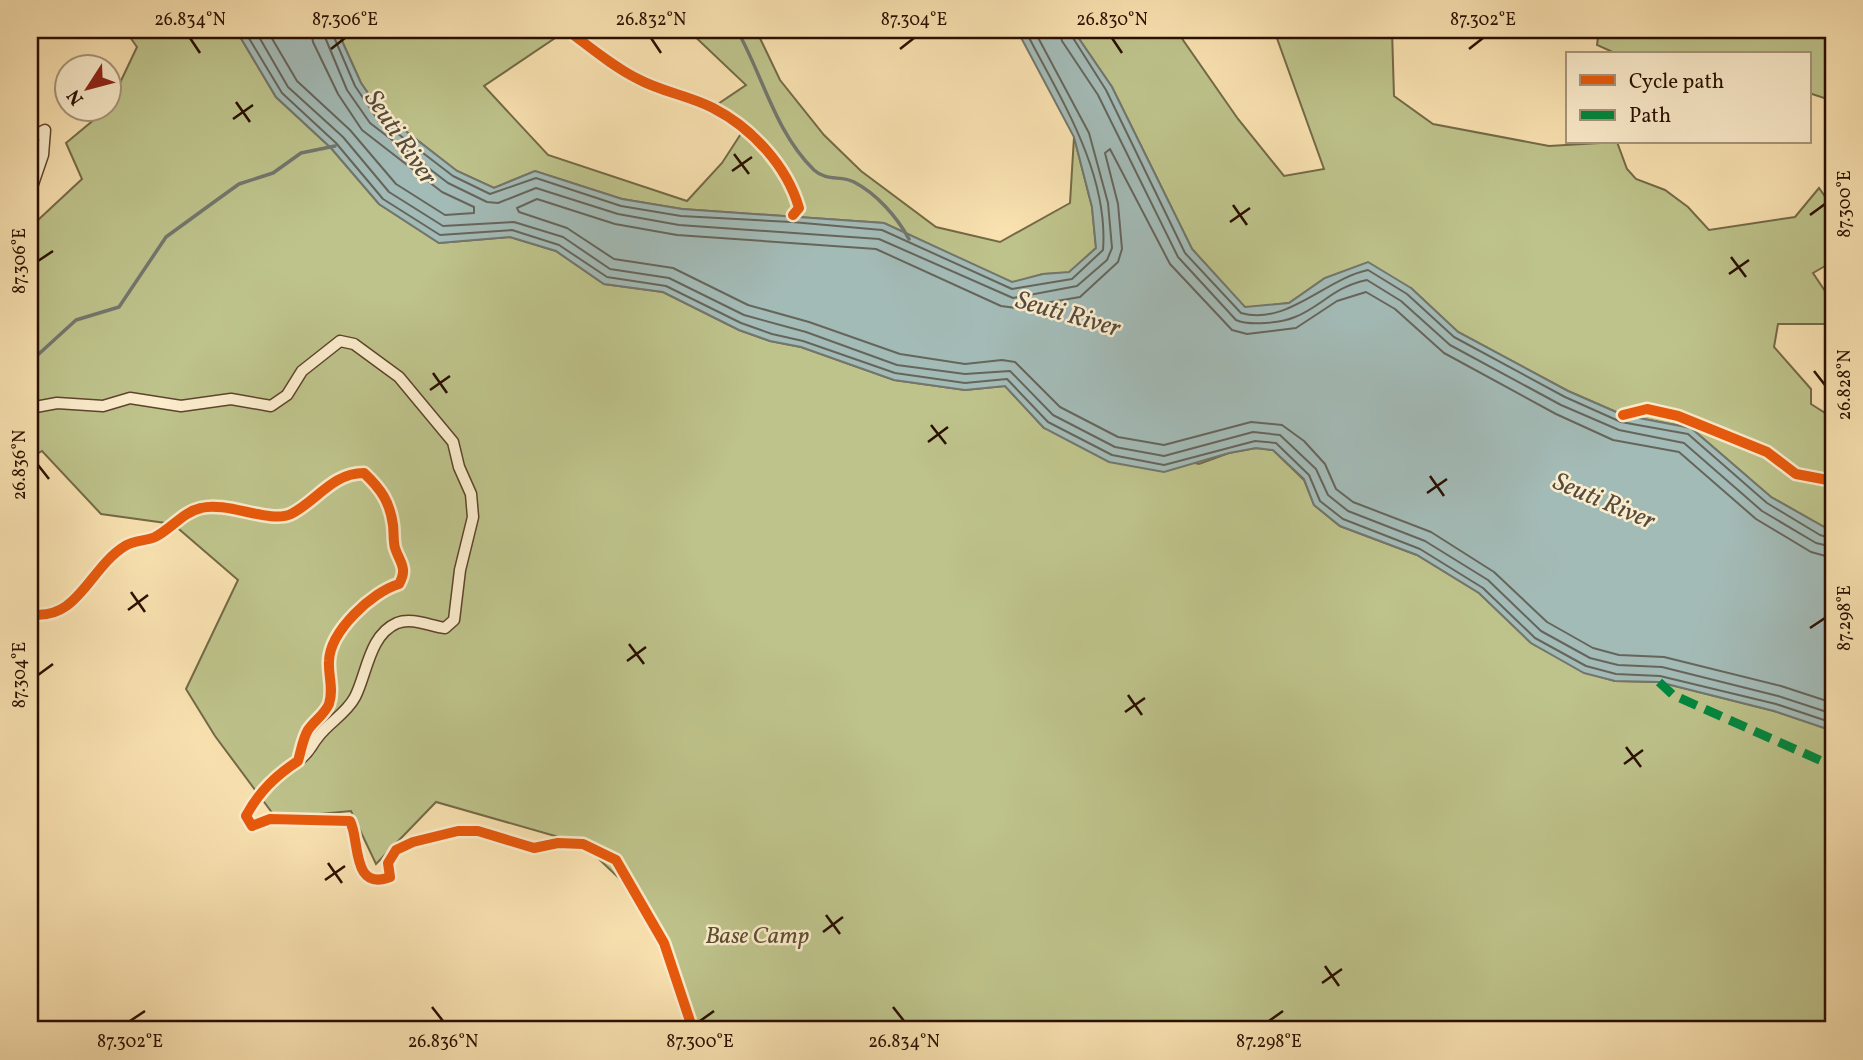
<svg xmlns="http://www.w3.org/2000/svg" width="1863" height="1060" font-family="Vollkorn,serif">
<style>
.green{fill:#bec38b;stroke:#746946;stroke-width:2}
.water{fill:#a3bbb7;stroke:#73766e;stroke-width:2}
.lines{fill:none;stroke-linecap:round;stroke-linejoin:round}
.shore{stroke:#66655c;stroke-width:2}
.stream{stroke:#73766e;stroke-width:3.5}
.street-casing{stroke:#5e442c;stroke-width:13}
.primary-casing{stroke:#2a0f00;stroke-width:18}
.street{stroke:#fbeccc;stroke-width:10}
.primary{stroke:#ecc078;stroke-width:16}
.quiet{stroke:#00873e;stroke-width:9;stroke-dasharray:18 9;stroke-linecap:butt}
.cycleway-casing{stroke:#fbeccc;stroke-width:15}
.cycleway{stroke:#e8590c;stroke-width:10}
.ticks{fill:none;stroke:#2a0f00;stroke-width:2.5}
.labels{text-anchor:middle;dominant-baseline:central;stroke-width:5;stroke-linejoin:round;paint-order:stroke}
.park-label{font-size:24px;font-style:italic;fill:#5e4e31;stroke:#fbeccc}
.water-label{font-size:26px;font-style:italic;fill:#544b40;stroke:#fbeccc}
.neatline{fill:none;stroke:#2a0f00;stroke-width:2.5}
.ticks-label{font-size:18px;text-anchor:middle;fill:#2a0f00}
</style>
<rect width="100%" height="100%" fill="#f9e1b0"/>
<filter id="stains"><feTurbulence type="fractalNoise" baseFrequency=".00286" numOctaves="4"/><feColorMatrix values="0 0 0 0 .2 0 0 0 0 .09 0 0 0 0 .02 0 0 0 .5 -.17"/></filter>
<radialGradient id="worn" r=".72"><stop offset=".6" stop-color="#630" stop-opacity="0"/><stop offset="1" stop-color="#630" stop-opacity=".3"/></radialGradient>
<!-- green -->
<g class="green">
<path d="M125,30H236L276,97L331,148L379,204L439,243L510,237L556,251L604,284L663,292L739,330L770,341L801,347L894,380L965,390L1005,386L1044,428L1199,464L1229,453L1256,448L1273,450L1304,480L1314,505L1340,526L1417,555L1479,593L1531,643L1584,672L1615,681L1659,682L1774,711L1832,730L1833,1030H686L664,943L639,897L583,844L436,802L376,864L351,811L276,818L215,736L186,689L238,580L173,524L101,514L42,451L30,458V217L38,220L82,179L66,143L108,108L137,47Z"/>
<path d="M337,30H567L484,86L548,155L687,201L722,163L744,129L712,108L746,85L688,30H776L771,33L757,32L780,80L824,135L861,171L936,227L1000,242L1070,203L1074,137L1092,207L1096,248L1069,273L1043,274L1012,283L884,223L682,209L622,199L535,171L494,188L457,171L381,112L361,83Z"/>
<path d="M1073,30H1176L1238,119L1284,176L1324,169L1274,30H1392L1394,96L1433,124L1549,146L1617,142L1627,169L1636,179L1665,190L1688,207L1709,230L1795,217L1819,188L1833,208L1832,262L1813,273L1829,297L1833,295V324H1778L1774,347L1811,389V404L1833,418V532L1771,497L1691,428L1623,415L1568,391L1458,332L1411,288L1325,278L1289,303L1245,308L1192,249L1112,87Z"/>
<path d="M1599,30L1833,32V96L1824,98L1809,93V54H1617L1597,45Z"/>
</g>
<!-- water -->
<path class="water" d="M236,30H337L361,83L381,112L457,171L494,188L535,171L622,199L682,209L884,223L1012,282L1043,274L1069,272L1096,248L1092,207L1074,137L1017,30H1073L1112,87L1192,249L1245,307L1289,303L1325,278L1368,262L1411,288L1458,332L1568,391L1623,415L1691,428L1771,497L1833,532V731L1774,711L1659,682L1615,681L1584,673L1531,643L1479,593L1417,555L1340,526L1314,505L1304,479L1273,450L1256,448L1229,453L1164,472L1109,462L1044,428L1005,386L965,390L894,380L801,347L770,341L739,330L663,292L604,284L556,251L510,237L439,243L379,204L331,148L276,97Z"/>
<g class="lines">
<!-- shore -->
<g class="shore">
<path d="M244,30L282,93L336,143L383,199L440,235L512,230L559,245L607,277L666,286L741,323L772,334L803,341L895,373L965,383L1007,379L1048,422L1112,455L1164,465L1255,441L1276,443L1309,475L1320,501L1343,519L1420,549L1483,588L1535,638L1586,666L1616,674L1660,676L1776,704L1833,723"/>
<path d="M255,30L288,87L343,137L389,192L443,226L514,222L563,237L610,269L669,278L744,315L806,332L897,365L965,374L1010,371L1053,415L1115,447L1164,456L1253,432L1280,435L1316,469L1328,495L1348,511L1425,541L1488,580L1541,631L1590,658L1618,665L1662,667L1778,696L1833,714"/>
<path d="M267,30L297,81L350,130L396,184L445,215L474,213V207L442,192L362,130L338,94L313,42L311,30"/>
<path d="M322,30L347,90L370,123L448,183L487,202L498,203L536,188L618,214L679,225L879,239L1013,298L1077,286L1107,260L1112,248L1108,203L1089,133L1034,30"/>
<path d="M331,30L355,86L376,117L453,176L490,194L536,178L621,206L681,216L791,222"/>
<path d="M1059,30L1062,41L1098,95L1178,257L1236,320C1249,326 1281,323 1295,317C1321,307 1333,287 1367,280L1401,301L1450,345L1561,405L1619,430L1684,443L1762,511L1816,543L1833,547"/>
<path d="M1068,30L1106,90L1185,253L1241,313C1287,326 1325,279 1368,270L1407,294L1454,337L1565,397L1621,422L1688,434L1767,503L1820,535L1833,539"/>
<path d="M792,222L882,230L1012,289L1072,279L1103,250C1109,172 1059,96 1025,30"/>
<path d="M1833,558L1811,552L1756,519L1679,452L1613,440L1556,414L1444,353L1395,309L1366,292L1337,301L1296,328L1247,334L1232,330L1170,264L1110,149L1105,153L1118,204L1122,249L1118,262L1080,297L1016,308L1001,306L876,249L677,235L615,224L537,199L517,208L519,212L567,228L614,259L673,268L748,305L809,322L900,354L965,364L1002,360L1015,362L1060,407L1118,437L1164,445L1251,422L1282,425L1304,441L1325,464L1336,489L1353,502L1431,532L1494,572L1547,622L1593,648L1619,655L1664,657L1781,686L1833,703"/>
</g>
<!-- stream -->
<g class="stream">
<path d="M737,30C763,76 775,132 814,170C827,182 841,175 854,182C877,194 897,217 909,239"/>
<path d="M30,362L76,320L119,307L166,237L214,202L239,184L273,173L301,153L335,146"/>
</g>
<defs>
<g id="street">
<path d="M567,30C590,47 612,66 638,79C662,92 690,96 713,108C752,128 787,166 799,208L793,215"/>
<path d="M30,138L45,130L43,155L30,193"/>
<path d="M30,408L57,403L103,406L130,398L181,406L231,399L271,406L287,395L302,371L340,341L354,344L399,377L453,442L459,467L471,494L473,517L460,570L454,620L445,628C430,626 412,617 397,623C369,635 367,674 355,697C346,714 329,722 318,737C309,748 311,751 298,761"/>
<path d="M1623,415L1647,409L1678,416L1767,452L1796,474L1833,481"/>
<path d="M30,614C78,622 89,568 125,546C134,540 146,541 155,537C171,529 183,512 201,508C227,501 270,524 291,514C317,501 332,473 364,473C381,489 390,502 393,525C394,532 393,541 395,548C400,563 408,568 399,584C372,592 330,631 329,661C328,676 334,689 329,704C325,714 314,721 308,730C303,738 301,751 298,761C275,776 259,792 246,816L252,826L270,819L350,821C360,839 351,892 390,877L388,863L396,850L413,842L458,831H478L534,848L558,843L583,844L616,860L664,943L693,1030"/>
</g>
<path id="primary" d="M643,1030H663"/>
</defs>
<!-- street casing -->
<use href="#street" class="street-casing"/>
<!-- primary casing -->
<use href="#primary" class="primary-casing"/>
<!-- street -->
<use href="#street" class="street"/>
<!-- primary -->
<use href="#primary" class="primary"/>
<!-- quiet -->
<path class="quiet" d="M1659,682L1673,695L1833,766"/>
<defs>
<g id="cycleway">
<path d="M567,30C590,47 612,66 638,79C662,92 690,96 713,108C752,128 787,166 799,208L793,215"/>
<path d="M1623,415L1647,409L1678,416L1767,452L1796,474L1833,481"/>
<path d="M30,614C78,622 89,568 125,546C134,540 146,541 155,537C171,529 183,512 201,508C227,501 270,524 291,514C317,501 332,473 364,473C381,489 390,502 393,525C394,532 393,541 395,548C400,563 408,568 399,584C372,592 330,631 329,661C328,676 334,689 329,704C325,714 314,721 308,730C303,738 301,751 298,761C275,776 259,792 246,816L252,826L270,819L350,821C360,839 351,892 390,877L388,863L396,850L413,842L458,831H478L534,848L558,843L583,844L616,860L664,943L693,1030"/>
</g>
</defs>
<!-- cycleway casing -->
<use href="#cycleway" class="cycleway-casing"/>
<!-- cycleway -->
<use href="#cycleway" class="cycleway"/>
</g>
<!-- ticks -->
<path class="ticks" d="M190,38L200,53M651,38L661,53M1112,38L1122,53M331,49L345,38M900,49L914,38M1469,49L1483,38M236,102L250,122M233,119L253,105M734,154L749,174M732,171L752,157M1233,205L1247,225M1810,215L1825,204M1230,222L1250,208M1731,257L1746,277M38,261L53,251M1729,274L1749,260M1814,371L1825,385M433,373L447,393M430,390L450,376M931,425L946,444M928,442L948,427M38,465L49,479M1430,476L1444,496M1427,493L1447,479M131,592L145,612M128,610L148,595M1810,628L1825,618M629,644L644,664M627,661L646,647M38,675L53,664M1128,695L1142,715M1125,712L1145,698M1626,747L1641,767M1624,764L1643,750M328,863L342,883M325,880L345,866M826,915L840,934M823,932L843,917M1325,966L1339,986M1322,983L1342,969M432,1007L443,1021M893,1007L904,1021M130,1021L145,1011M700,1021L714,1011M1269,1021L1283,1011"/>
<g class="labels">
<!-- park labels -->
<g class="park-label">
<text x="757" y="937">Base Camp</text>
</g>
<!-- water labels -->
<g class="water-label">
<text transform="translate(400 138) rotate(56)">Seuti River</text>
<text transform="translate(1068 315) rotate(16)">Seuti River</text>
<text transform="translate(1604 502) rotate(23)">Seuti River</text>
</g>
</g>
<!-- margin -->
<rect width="1863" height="1060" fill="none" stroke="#f9e1b0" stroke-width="77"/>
<!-- legend -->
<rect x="1566" y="52" width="245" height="91" fill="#fbeccc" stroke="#a7947a" stroke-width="2"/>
<rect x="1580" y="75" width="35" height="10" fill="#e8590c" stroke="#a7947a" stroke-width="2"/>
<text x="1629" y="88" font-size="21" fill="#2a0f00">Cycle path</text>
<rect x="1580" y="110" width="35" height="10" fill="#00873e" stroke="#a7947a" stroke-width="2"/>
<text x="1629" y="122" font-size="21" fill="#2a0f00">Path</text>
<!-- north arrow -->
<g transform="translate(88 88) rotate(234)"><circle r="33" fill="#fbeccc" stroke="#a7947a" stroke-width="2"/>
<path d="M0-5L12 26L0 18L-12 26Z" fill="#8f2418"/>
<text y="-10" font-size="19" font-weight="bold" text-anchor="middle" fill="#2a0f00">N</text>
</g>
<rect x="38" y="38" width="1787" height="983" class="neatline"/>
<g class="ticks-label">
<text x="190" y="25">26.834°N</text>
<text x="345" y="25">87.306°E</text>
<text x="651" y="25">26.832°N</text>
<text x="914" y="25">87.304°E</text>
<text x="1112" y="25">26.830°N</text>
<text x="1483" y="25">87.302°E</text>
<text transform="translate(1844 204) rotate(-90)" y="6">87.300°E</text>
<text transform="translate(19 261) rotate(-90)" y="6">87.306°E</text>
<text transform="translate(1844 385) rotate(-90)" y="6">26.828°N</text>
<text transform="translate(19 465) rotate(-90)" y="6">26.836°N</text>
<text transform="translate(1844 618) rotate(-90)" y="6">87.298°E</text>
<text transform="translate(19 675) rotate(-90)" y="6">87.304°E</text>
<text x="130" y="1047">87.302°E</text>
<text x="443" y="1047">26.836°N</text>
<text x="700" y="1047">87.300°E</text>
<text x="904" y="1047">26.834°N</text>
<text x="1269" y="1047">87.298°E</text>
</g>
<rect width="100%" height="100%" filter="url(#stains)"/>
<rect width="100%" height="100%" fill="url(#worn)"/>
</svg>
